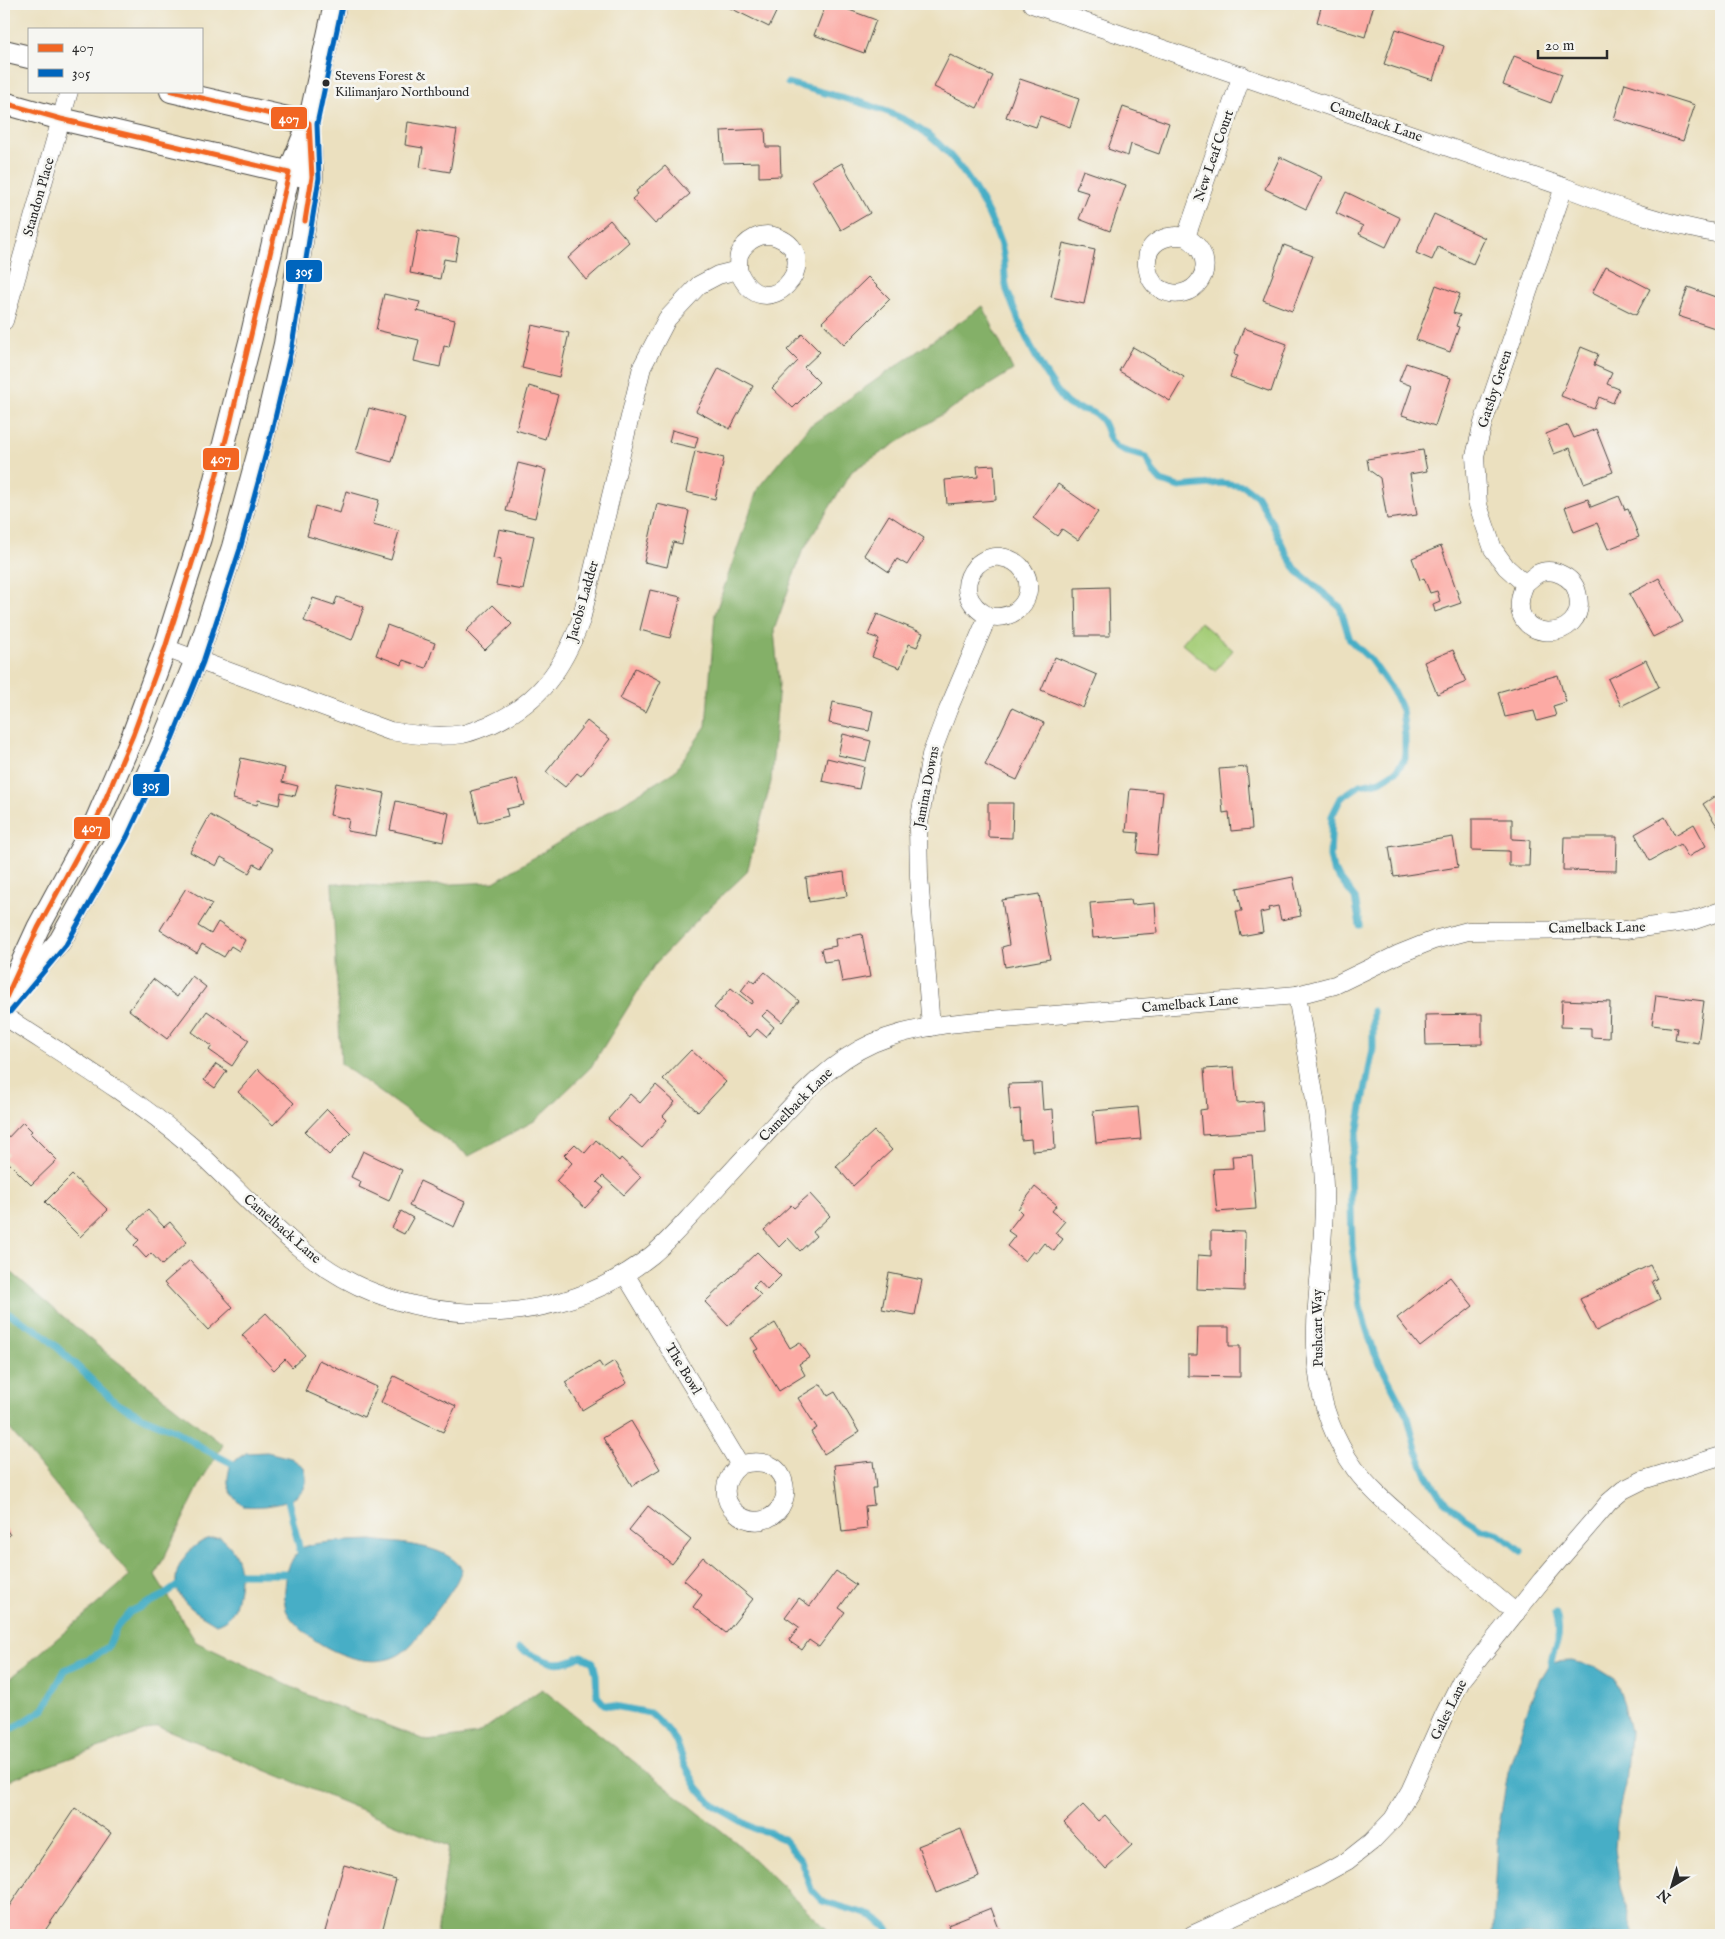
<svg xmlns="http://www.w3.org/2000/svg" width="1725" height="1939" font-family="'IM FELL English',serif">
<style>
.green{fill:#a5cd78;stroke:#687c52}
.forest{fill:#84b068;stroke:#586e4a}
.water{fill:#47aec6;stroke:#396c78}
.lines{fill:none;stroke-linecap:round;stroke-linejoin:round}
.stream{stroke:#47aec6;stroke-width:7}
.building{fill:#fcaaa4}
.minor-casing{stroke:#484641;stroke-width:19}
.tertiary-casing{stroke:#484641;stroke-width:24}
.minor{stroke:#fff;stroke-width:18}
.tertiary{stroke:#fff;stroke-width:22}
.bus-1-casing{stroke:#f6f6f2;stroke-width:9}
.bus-2-casing{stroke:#f6f6f2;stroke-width:9}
.bus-1{stroke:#f26522;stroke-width:5}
.bus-2{stroke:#0065bd;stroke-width:5}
.bus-dot{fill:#2b2b2b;stroke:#f6f6f2;stroke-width:2}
.labels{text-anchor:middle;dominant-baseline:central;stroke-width:5;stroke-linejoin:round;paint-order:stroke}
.bus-label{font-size:13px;fill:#2b2b2b;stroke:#f6f6f2;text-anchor:start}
.street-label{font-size:14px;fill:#2b2b2b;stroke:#f6f6f2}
.line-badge{stroke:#f6f6f2;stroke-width:2}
.badge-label{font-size:14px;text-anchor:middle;font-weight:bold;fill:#fff}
</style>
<rect width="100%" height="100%" fill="#f6f6f2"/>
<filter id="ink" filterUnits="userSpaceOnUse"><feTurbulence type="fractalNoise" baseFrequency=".02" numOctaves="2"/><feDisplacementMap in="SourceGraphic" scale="10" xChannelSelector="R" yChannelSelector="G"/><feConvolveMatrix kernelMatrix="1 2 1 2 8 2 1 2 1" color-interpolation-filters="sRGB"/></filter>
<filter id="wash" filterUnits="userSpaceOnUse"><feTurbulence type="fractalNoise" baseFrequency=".0096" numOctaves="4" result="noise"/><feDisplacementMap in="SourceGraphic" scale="20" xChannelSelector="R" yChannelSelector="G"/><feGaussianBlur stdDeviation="1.12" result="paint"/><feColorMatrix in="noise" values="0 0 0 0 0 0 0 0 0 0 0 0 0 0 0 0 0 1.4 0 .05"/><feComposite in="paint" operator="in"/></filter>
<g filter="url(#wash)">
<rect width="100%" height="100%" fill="#ebe0bf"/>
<!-- green -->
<path class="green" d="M1200,622L1233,650L1215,671L1182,643Z"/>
<!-- forest -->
<g class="forest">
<path d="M983,306L1013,370L852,471L802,552L774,630L779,684L771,782L747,872L702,915L655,964L591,1067L536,1120L469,1156L341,1064L332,883L394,887L494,882L675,771L706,726L715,614L758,488L808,427Z"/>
<path d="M4,1266L99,1347L223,1445L203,1478L155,1576L196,1642L315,1698L428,1741L477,1734L542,1689L737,1843L833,1935H437L449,1846L158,1726L4,1782V1684L130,1576L4,1422Z"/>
</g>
<!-- water -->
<g class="water">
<path d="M267,1452L291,1458L304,1467C305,1471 307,1478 306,1483C302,1505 261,1508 243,1506C227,1490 225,1485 231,1463L246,1453Z"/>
<path d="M220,1537C241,1552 243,1575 237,1598C236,1603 235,1609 232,1613C228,1619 222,1622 216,1624C202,1615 184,1607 178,1591C170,1572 187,1548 205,1540C209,1538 215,1538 220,1537Z"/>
<path d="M372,1540C400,1544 446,1544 462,1569C456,1587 444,1601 432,1617C423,1629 413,1646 400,1654C366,1675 305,1643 287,1612C283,1604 285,1588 286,1579C287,1567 294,1553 304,1547C316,1541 358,1541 372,1540Z"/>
<path d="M1572,1661L1594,1666L1615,1679L1624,1704L1630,1732L1626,1786L1617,1822L1615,1849L1620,1886L1635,1935H1493L1499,1826L1508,1772L1530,1702L1541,1677L1550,1662Z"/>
</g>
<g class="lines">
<!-- stream -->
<g class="stream">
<path d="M788,83C829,95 892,106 926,133C961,160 987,204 1001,245C1006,259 1003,276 1007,290C1020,326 1039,368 1062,398C1072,413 1087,406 1098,416C1107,423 1106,434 1112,442C1119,453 1135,453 1146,457L1153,472L1161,481L1179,487L1221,483L1244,486L1257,496L1271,521L1287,555L1297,571L1340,607L1350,640L1370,659L1393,691L1402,710L1405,735V759L1396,771L1380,781L1360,785L1341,798L1332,816L1330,856L1333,870L1355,898L1360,925"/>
<path d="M1373,1011V1049L1358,1128L1350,1164L1352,1244L1360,1307L1366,1327L1374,1352L1408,1417L1416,1449L1426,1473L1440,1496L1465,1519L1481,1529L1500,1534L1521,1551"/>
<path d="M4,1311L42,1333L115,1402L142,1417L176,1431L206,1450L239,1467"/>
<path d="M281,1494L288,1500L300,1551L305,1557"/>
<path d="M231,1574H295"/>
<path d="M519,1648C543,1660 556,1670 581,1656L593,1662L596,1674L597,1696L604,1704L650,1713L666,1728L676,1741L685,1765L697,1787L713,1805L755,1829L769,1832L783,1839L801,1860L811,1889L822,1901L873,1916L887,1928L892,1935"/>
<path d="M1551,1669C1549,1659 1555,1652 1557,1642C1560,1632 1559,1624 1556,1614"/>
<path d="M4,1732L21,1724L44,1709L65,1670L95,1656L108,1647L117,1627L130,1612L163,1596L177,1586L186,1583"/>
</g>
</g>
<g id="blocks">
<!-- building -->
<g class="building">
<path d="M727,4H780L769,27L726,6Z"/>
<path d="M826,4H833L876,20L864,53L814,35Z"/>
<path d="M1322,4H1374L1365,37L1317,22Z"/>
<path d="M1396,29L1444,46L1433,80L1384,64Z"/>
<path d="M950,55L993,76L977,108L934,87Z"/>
<path d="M1514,56L1562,74L1551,103L1503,85Z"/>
<path d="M1020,79L1079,99L1070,127L1040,116L1036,127L1006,117Z"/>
<path d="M1625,83L1695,105L1683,141L1614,119Z"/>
<path d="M1123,107L1169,123L1159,154L1131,144L1128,156L1108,149Z"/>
<path d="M408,122L457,130L450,172L420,167L423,148L405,145Z"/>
<path d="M765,129L766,147H780L781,176L759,177V162L723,163L721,131Z"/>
<path d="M1280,157L1322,177L1306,209L1265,189Z"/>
<path d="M842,163L870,213L841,230L812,180Z"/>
<path d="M665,166L690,194L655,224L632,199L638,194L636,191Z"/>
<path d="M1083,170L1126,185L1110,231L1079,219L1089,193L1076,189Z"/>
<path d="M1346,192L1400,218L1386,247L1359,234L1363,226L1336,213Z"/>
<path d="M1434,214L1485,238L1473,264L1438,247L1432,260L1416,253Z"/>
<path d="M610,220L629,242L586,280L568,258Z"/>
<path d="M418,230L459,238L455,261L444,259L440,279L410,273Z"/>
<path d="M1063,243L1095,250L1084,304L1051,297Z"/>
<path d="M1284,245L1313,256L1292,311L1263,300Z"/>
<path d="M1606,266L1650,289L1636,315L1592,293Z"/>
<path d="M868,277L890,299L844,345L822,322Z"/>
<path d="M1436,285L1460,294L1453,313L1460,315L1456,326L1459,327L1450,352L1416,340Z"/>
<path d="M1688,287L1721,299V330L1678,316Z"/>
<path d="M384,294L420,302L417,311L455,320L449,347L444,346L440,367L414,361L419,340L376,330Z"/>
<path d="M532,325L569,333L559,377L522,368Z"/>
<path d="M1244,328L1287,344L1271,392L1230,377L1238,355L1234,354Z"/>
<path d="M802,334L820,352L804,367L819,382L793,408L772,388L798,361L787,350Z"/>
<path d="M1133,347L1184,377L1170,401L1119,371Z"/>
<path d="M1581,347L1598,354L1594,365L1612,373L1607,384L1619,389L1613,403L1599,397L1594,409L1561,396Z"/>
<path d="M1406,363L1451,378L1435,426L1402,415L1412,386L1399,381Z"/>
<path d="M719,368L753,386L730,429L696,411Z"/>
<path d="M529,386L558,395L545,439L516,430Z"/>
<path d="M369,408L405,418L392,462L356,452Z"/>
<path d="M1568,425L1574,438L1596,429L1613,472L1584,483L1570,448L1554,454L1546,434Z"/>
<path d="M672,430L698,437L695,448L669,442Z"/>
<path d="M1423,450L1427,471L1410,474L1417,515L1387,519L1380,478L1369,470L1367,459Z"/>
<path d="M695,451L724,458L715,499L686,492Z"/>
<path d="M518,463L546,470L535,518L506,511Z"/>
<path d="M994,465L996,500L947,504L945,480L978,477L977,466Z"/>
<path d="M1058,484L1098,512L1078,540L1062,529L1057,536L1033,518Z"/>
<path d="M346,491L379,500L373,524L399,531L391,560L307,536L315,506L340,513Z"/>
<path d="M1619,496L1625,510L1628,509L1639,537L1608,549L1597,523L1574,532L1565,507L1588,499L1591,507Z"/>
<path d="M657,504L689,511L682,544L673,542L667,567L644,562Z"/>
<path d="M889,515L924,538L907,565L897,559L889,572L864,555Z"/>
<path d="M499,529L534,536L523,590L496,585L501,560L493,558Z"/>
<path d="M1441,546L1461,603L1435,612L1433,604L1440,601L1437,591L1430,593L1424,578L1420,580L1412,558Z"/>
<path d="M1659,578L1683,622L1653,637L1629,594Z"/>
<path d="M1109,587L1110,636H1076L1075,588Z"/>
<path d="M650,590L681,597L670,638L640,630Z"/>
<path d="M337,597L364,607L352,640L304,621L313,598L334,605Z"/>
<path d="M493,605L512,624L485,650L466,631Z"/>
<path d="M877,614L923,633L917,647L909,644L900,668L872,657L879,639L868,635Z"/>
<path d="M387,625L435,643L426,668L403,660L402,665L376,655Z"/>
<path d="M1453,650L1466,682L1437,694L1424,662Z"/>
<path d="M1055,657L1097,675L1083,708L1041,690Z"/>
<path d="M1646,660L1659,687L1621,706L1608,679Z"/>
<path d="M635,668L661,681L646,712L620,699Z"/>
<path d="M1558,675L1566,702L1553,706L1556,716L1537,721L1534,711L1505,717L1498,692Z"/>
<path d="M833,702L873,711L869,731L829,723Z"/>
<path d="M1012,708L1044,723L1017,780L985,765Z"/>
<path d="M587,721L610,739L581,776L577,773L565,787L546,772Z"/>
<path d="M843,734L871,741L866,761L838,755Z"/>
<path d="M241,758L285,768L282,782L298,786L295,796L281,793L279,805L258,800L257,805L233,799Z"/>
<path d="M827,758L864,767L859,789L822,781Z"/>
<path d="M1247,767L1252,829L1231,831L1229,812L1223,813L1219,769Z"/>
<path d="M517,779L524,805L506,809L508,816L479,823L471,791Z"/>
<path d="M336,783L384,793L376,836L347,831L349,819L330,815Z"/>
<path d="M1130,789L1163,792L1157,855L1137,853L1139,833L1126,832Z"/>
<path d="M1721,792V832L1703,804Z"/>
<path d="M396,801L449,813L443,842L390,830Z"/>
<path d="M988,803H1013L1012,838L988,837Z"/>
<path d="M210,815L272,849L261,868L254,864L249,873L221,857L216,866L190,852Z"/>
<path d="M1665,817L1675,835L1694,824L1706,846L1688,857L1680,844L1650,861L1635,834Z"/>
<path d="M1472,819H1512V839L1530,840L1529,866H1509V851L1472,850Z"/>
<path d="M1453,837L1458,867L1394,877L1389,847Z"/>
<path d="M1564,837H1617L1616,871L1563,870Z"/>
<path d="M844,872L847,896L809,902L806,878Z"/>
<path d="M1293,877L1301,916L1281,920L1278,906L1268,908L1269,911L1260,913L1263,932L1241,936L1236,911H1242L1237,888Z"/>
<path d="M186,888L212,904L198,926L211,934L218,922L245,940L239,951L231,946L224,957L202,944L197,953L160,930Z"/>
<path d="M1039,894L1050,959L1005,967L1002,947L1009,945L1002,900Z"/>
<path d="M1131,900L1132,905L1155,903L1157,933L1093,938L1090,903Z"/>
<path d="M862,934L870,977L842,982L838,960L824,962L821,949L836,946L835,939Z"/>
<path d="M765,972L799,1001L782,1022L768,1010L762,1016L774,1027L766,1037L757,1029L750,1037L714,1008L731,988L751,1004L753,1001L741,991L750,979L755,983Z"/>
<path d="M192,976L206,987L167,1039L129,1010L153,979L177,997Z"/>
<path d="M1656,995L1704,1001L1698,1043L1675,1039L1677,1028L1652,1025Z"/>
<path d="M1562,1000L1610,1002L1609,1038L1591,1037V1028L1561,1027Z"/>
<path d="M207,1011L249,1040L232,1066L209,1050L212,1046L192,1032Z"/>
<path d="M1482,1014V1044L1426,1045L1425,1015Z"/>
<path d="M691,1050L726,1082L698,1112L663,1079Z"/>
<path d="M216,1064L227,1071L215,1088L204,1080Z"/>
<path d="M1234,1067L1237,1103L1262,1101L1264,1131L1202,1135L1200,1110L1207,1109L1204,1069Z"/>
<path d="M258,1069L294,1103L273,1125L238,1092Z"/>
<path d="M1041,1083L1043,1110L1053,1109L1055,1149L1032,1151L1031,1139L1021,1140L1020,1109L1010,1110L1008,1084Z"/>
<path d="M656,1085L675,1102L663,1116L667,1120L642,1148L608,1119L630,1094L640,1103Z"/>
<path d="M1138,1107L1141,1139L1096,1143L1093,1111Z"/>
<path d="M327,1109L351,1133L329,1155L305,1132Z"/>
<path d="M23,1122L32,1131L30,1133L57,1160L31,1185L4,1158L8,1154L4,1150V1142Z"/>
<path d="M874,1131L892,1150L853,1186L836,1166Z"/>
<path d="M596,1140L619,1161L621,1158L641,1177L624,1195L603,1176L597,1182L604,1188L585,1208L556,1181L572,1163L564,1155L575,1144L585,1153Z"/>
<path d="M363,1151L402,1170L389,1201L359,1187L361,1182L351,1177Z"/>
<path d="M1252,1155L1256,1209L1217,1212L1213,1169L1233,1168L1232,1156Z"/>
<path d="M72,1175L108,1210L80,1237L45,1202Z"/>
<path d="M420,1181L465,1202L454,1227L409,1206Z"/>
<path d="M1035,1187L1057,1205L1052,1211L1065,1221L1055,1233L1063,1239L1054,1251L1044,1243L1036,1253L1033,1251L1025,1261L1007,1246L1015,1236L1008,1231L1022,1213L1018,1209Z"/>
<path d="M810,1194L830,1216L813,1232L816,1236L800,1251L788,1238L779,1247L764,1230L791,1205L794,1208Z"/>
<path d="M148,1210L164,1227L170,1222L187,1242L162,1265L151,1253L146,1258L134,1245L139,1240L128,1228Z"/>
<path d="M401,1211L413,1218L404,1234L392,1228Z"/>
<path d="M1211,1231L1245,1232L1244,1291L1197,1289L1198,1255L1211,1256Z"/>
<path d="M757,1252L781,1276L767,1290L759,1281L753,1287L761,1295L728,1326L705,1302Z"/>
<path d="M190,1260L233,1307L208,1330L164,1283Z"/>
<path d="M1650,1265L1657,1279L1652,1281L1660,1299L1596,1331L1580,1299Z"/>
<path d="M889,1273L922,1280L915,1315L882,1309Z"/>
<path d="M1450,1277L1473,1306L1420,1347L1397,1318Z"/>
<path d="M266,1313L305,1355L292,1367L285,1359L274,1370L242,1335Z"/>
<path d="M775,1323L790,1348L800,1342L810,1357L799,1364L805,1375L779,1391L754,1351L758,1349L751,1338Z"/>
<path d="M1198,1327H1229V1346H1240V1377L1188,1376V1355H1197Z"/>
<path d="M319,1360L377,1387L364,1417L305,1391Z"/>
<path d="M614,1361L627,1383L582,1410L565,1382L599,1362L603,1368Z"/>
<path d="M394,1376L456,1406L443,1432L381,1402Z"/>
<path d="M821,1384L828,1396L835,1392L859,1432L824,1454L811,1432L817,1428L798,1398Z"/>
<path d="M631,1421L660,1469L632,1486L603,1438Z"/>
<path d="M873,1461L876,1488H872L874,1505L865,1506L867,1529L842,1532L834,1465Z"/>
<path d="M648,1506L691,1540L672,1564L629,1530Z"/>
<path d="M4,1526L10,1535L4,1540Z"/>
<path d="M703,1557L753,1599L726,1633L693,1607L702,1595L684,1580Z"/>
<path d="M836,1571L856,1585L839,1608L845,1612L819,1647L809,1640L802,1650L789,1641L799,1627L785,1617L799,1598L810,1606Z"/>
<path d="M1083,1805L1098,1821L1105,1815L1132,1845L1106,1869L1064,1823Z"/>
<path d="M75,1808L111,1833L42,1935H12L4,1929V1914Z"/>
<path d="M961,1829L979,1876L936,1893L918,1846Z"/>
<path d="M344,1865L396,1880L381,1935H324Z"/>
<path d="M991,1908L1000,1931L989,1935H952L948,1925Z"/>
<path d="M1360,1929L1363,1935H1348Z"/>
</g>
</g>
</g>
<g filter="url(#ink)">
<use href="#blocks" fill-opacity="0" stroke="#484641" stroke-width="1"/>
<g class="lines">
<defs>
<g id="minor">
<path d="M1032,4L1564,187C1616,207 1666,225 1721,234"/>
<path d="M1186,237C1167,233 1145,242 1147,265C1148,274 1151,283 1159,288C1192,310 1227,262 1186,237L1242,75"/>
<path d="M4,321L69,91"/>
<path d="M1525,584C1497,646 1593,646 1577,592C1573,577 1552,566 1537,574C1533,577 1528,581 1525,584L1506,567L1493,549L1478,505L1475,456L1483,423L1564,187"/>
<path d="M165,648L390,731C414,735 439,738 463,734C473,732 483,727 492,724C540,702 563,668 581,620L642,367L667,319L699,285L718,275L738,270C738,265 738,259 739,255C745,240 762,231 777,237C829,257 764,334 738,270"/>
<path d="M1297,995C1307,1058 1322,1122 1324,1186C1327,1288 1289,1376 1355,1469C1374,1495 1400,1514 1423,1535C1454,1561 1485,1587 1516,1613"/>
<path d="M4,1016C67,1057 132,1095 189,1144C249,1196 298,1264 375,1293C466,1328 574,1317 652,1255C669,1241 684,1223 699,1207C721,1183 743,1159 765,1135C797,1100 828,1063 873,1043C925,1021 986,1021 1042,1016C1127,1009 1212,1002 1297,995L1335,985L1399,954L1434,940L1468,931L1625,930L1692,921L1721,911"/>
<path d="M931,1027L919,877L918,828L931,755L948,710L988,616C968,605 959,586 976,566C982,560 991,556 1000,557C1044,563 1034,625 988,616"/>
<path d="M625,1274L740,1465C762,1458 783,1464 785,1490C786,1496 783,1503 780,1508C754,1543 700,1498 740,1465"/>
<path d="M1192,1935L1320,1876L1347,1861L1371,1842L1393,1819L1410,1791L1445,1713L1461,1681L1542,1580L1609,1502L1623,1490L1643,1480L1721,1456"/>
</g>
<g id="tertiary">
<path d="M4,51L29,57"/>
<path d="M171,91L309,123"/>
<path d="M4,103L61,119L304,176"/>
<path d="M17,991L60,941L120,833L160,748L196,660L233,547L265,429L285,344L312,177L309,130"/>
<path d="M4,1002L38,928L96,821L133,735L165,648L200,538L252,334L289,173L309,123L335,4"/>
</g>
</defs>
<!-- minor casing -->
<use href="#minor" class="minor-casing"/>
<!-- tertiary casing -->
<use href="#tertiary" class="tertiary-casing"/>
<!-- minor -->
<use href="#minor" class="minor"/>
<!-- tertiary -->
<use href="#tertiary" class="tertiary"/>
<defs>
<g id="bus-1">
<path d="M172,91L309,123L312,177L305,221"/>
<path d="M4,103L61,119L289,173L231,420L200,538L165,648L133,735L96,821L38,928L4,1002"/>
</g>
<path id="bus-2" d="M10,1012L66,945L127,837L167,751L203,662L240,549L272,431L292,346L319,178L317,124L342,6"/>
</defs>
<!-- bus-1 casing -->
<use href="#bus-1" class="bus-1-casing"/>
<!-- bus-2 casing -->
<use href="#bus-2" class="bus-2-casing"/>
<!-- bus-1 -->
<use href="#bus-1" class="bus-1"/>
<!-- bus-2 -->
<use href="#bus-2" class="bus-2"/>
</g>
</g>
<!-- markers -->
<circle class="bus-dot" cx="326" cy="83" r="4.5"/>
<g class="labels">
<!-- bus labels -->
<g class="bus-label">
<text x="335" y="76">Stevens Forest &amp;<tspan x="335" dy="16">Kilimanjaro Northbound</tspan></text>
</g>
<!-- street labels -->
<g class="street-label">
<text transform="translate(1376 122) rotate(19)">Camelback Lane</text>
<text transform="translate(1214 156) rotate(-71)">New Leaf Court</text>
<text transform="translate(39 197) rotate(-74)">Standon Place</text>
<text transform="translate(1495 389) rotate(-72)">Gatsby Green</text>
<text transform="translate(583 601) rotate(-74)">Jacobs Ladder</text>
<text transform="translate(927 787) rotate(-79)">Jamina Downs</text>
<text transform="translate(1597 928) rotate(-1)">Camelback Lane</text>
<text transform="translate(1190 1004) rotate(-5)">Camelback Lane</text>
<text transform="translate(796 1105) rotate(-45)">Camelback Lane</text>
<text transform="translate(282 1229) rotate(41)">Camelback Lane</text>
<text transform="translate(1318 1328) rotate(-91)">Pushcart Way</text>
<text transform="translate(683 1369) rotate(59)">The Bowl</text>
<text transform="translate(1449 1710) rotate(-64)">Gales Lane</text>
</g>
</g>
<g class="line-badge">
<rect x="270" y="106" width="38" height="24" rx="5" fill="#f26522"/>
<rect x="285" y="259" width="38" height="24" rx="5" fill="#0065bd"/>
<rect x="202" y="447" width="38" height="24" rx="5" fill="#f26522"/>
<rect x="132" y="773" width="38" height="24" rx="5" fill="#0065bd"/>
<rect x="73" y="816" width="38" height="24" rx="5" fill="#f26522"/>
</g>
<g class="badge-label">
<text x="289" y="123">407</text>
<text x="304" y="276">305</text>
<text x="221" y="463">407</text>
<text x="151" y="790">305</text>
<text x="92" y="832">407</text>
</g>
<!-- margin -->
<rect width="1725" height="1939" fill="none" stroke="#f6f6f2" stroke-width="20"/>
<!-- legend -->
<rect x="28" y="28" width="175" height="65" fill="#f6f6f2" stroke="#a5a5a2"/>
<rect x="38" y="44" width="25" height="8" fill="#f26522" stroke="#a5a5a2"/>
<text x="72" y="52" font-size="15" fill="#2b2b2b">407</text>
<rect x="38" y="69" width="25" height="8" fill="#0065bd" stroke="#a5a5a2"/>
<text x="72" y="78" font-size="15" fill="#2b2b2b">305</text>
<!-- north arrow -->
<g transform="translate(1672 1886) rotate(218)" stroke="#f6f6f2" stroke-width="4" paint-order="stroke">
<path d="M0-4L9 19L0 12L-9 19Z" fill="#2b2b2b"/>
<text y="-8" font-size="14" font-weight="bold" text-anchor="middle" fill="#2b2b2b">N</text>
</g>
<!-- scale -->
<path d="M1538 50v8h69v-8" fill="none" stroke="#2b2b2b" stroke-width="2.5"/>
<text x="1545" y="50" font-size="15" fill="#2b2b2b" stroke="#f6f6f2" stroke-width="4" paint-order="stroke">20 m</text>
</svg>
